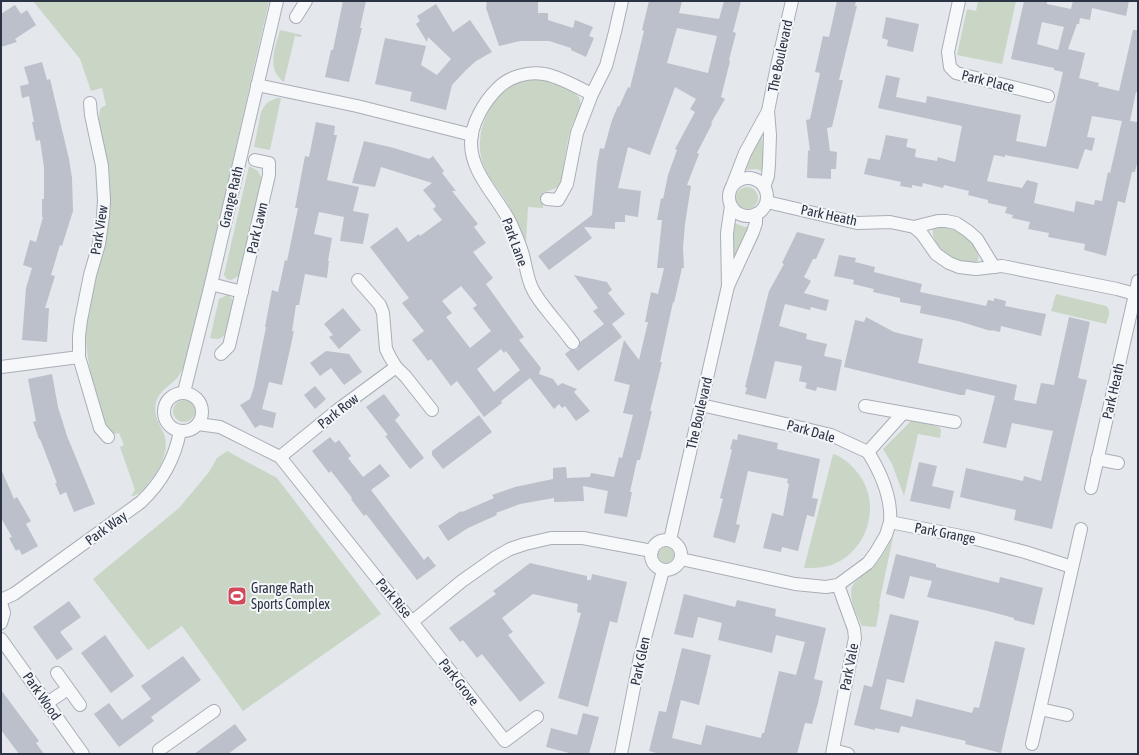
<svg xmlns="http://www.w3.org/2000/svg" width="1139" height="755" font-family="'Asap Condensed',sans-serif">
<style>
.green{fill:#c9d6c5}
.building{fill:#bbc0ca;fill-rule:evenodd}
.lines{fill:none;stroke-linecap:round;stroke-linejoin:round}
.minor-casing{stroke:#a9aeb7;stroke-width:14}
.minor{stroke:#f7f8fa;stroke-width:12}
.labels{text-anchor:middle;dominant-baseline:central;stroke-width:4;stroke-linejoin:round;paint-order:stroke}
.street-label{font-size:14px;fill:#2b3445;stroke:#f4f6f9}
.poi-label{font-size:14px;fill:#2b3445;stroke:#f4f6f9;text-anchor:start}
</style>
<rect width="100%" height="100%" fill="#e4e7ec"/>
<!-- green -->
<g class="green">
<path d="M33,1H269L188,357C185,364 182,371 178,377C171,385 159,391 156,402C153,415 159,423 164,434C170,451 160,469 149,482C144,489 139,496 131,496L135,490L120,447L124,445L119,433L114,434C103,428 101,413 98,402C90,373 82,341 88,310C94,279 107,250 109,218C110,202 111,186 109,170C107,154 94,121 101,108L106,105L102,88L91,91L80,59Z"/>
<path d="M978,1H1016L1002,64L957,55L967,9L976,11Z"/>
<path d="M280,30L302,35L301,37L295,36L284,82C266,69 275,48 280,30Z"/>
<path d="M536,79C548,81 572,86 578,96C585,106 574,118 571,128C565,147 565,167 560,185L556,188L543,193V208L528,207L526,242C520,227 513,212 504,198C499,190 492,182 487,173C475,151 479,124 493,104C504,88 518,80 536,79Z"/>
<path d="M278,98H281L270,150L254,147L261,112C265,104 269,100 278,98Z"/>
<path d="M762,136L764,172L756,169L746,170L752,154Z"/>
<path d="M249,166L258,171L262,179L241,272L239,276L231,280L227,279L224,275Z"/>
<circle cx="747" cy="198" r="11"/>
<path d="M734,223L745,227L750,226L733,262Z"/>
<path d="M937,226C954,228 982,239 978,261C961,269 929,247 933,228Z"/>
<path d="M1056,294L1106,306C1112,311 1108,318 1106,324L1051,311Z"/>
<path d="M227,295L230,296C230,297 233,300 233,301C234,306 231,312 230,317C227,329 226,343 210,338L219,299Z"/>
<circle cx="184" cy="411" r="11"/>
<path d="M911,421H917L939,427L941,430L940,438L918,434L904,496L892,464L883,449Z"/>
<path d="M227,451L277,478L381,614L243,711L182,626L148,650L93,579L179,508L209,472L217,458Z"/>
<path d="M833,454C843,457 850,464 857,472C883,503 868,554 828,566C820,568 812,568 804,568Z"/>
<path d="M893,537L879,604L880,605L876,627L862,626C857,614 845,593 855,582C862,575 870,570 877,563C883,556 888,546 893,537Z"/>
<circle cx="666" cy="555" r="8"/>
</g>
<!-- building -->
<g class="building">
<path d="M343,1H366L360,28H362L349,82L325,77L331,50H333Z"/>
<path d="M487,1H499V2L538,1V13H548V20L573,28L575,20L593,27L589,36L594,38L586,57L571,50V48L549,41H520L499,46L486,8Z"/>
<path d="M649,1H682L679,13L719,19L724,1H741L733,32L736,33L729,60L730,61L721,97L725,99L711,123L712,124L697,153L699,154L687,185L691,186L685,224L683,248L684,268H682L674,303L673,302L660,362H662L650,411H652L640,460H637L630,492H632L627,517L604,513L608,491L583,486L584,501L554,502V498L520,504L496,513L497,515L468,528L448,541L438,526L461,511L462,512L494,498L492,495L515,487L553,479V468L566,467L567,478L590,477L591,473L614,477L619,457L622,458L633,415L623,413L630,385L614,381L624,340L639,360L648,322H645L651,292L658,294L664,268H657L662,220H657L661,198L663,199L668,175L677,150L675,149L695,112L690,109L696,99L675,87L650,155L628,147L618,188L641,191L638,217L625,215V222H615V229L584,227L592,238L549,270L538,256L592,215L597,164L600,148L604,149L612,120L618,106L619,107L628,87L630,88L644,31L642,30ZM677,28L717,36L708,73L667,63Z"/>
<path d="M837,1H856L855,6H857L839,80H843L832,127L827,128L830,151L837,152L836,169H831V179L807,178L808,150L810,151L806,120L810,119L820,73L815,72L823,36L829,37Z"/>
<path d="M1024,1H1047V4L1071,9L1073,1H1129L1126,16L1092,8L1090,20L1080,18L1079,24H1077L1068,49L1085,53L1079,78L1099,83L1098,86L1119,91L1133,30H1138V93L1136,92L1130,121L1138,122V159L1135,172H1132L1125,203L1118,201L1106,256L1084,250L1085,244L1048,237L1049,233L1028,229L1030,222L1012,218L1013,215L1005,213L1007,207L988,203V200L968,195L969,191L944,185L943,188L923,183L922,187L912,185V188L900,186L901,182L864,174L868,158L880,160L886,135L908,139L906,147L916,149L915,157L937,161L938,157L955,162L962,126L878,108L886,75L900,78L896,97L926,103L927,96L1021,115L1016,141L1046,147L1063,72L1054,70V68L1011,59ZM1042,22L1064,27L1058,50L1037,44ZM1092,116L1122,121L1110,173L1108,172L1102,201L1095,200L1094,205L1076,201L1074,212L1034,203L1038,183L1027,180L1022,188L987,181L994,155L1005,157V155L1078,169L1085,149L1092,151L1095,138L1087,137Z"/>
<path d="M436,4L453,32L470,20L492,52L476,61L466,70L452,85L446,110L410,101L412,92L375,84L385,38L426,46L421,65L437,75L451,59L428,37L427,42L416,24L420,21L417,16Z"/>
<path d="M15,5L21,14L27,10L36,25L15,39L17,42L1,47V14Z"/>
<path d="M886,17L919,24L913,52L887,46L888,40L882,38Z"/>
<path d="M42,62L47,80L50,79L69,159L72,178L73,211L62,246L60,245L51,275L55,276L45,308H49L47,342L22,340L26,288L32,268L23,265L30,240L36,242L43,217H42V199H44V167L40,140L36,141L32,122H34L29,96L22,98L20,86L29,84L24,67Z"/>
<path d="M316,122L335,126L334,135H337L327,180L359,187L353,211L369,214L363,244L340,241L344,217L319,212L314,234L332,238L328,261H329L327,278L305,274L299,305H296L292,331H294L282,385L269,382L262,409L276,413L273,428L260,425L255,428L240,405L250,399L254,387L266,327H265L272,290L278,292L285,260L287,261L298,208H295L305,156L309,157Z"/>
<path d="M364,141L394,148L429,159L433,156L444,171L442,173L456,191H452L478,224L474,227L486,243L473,252L493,278L486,284L524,337L519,340L541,368L539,374L553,379L558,386L562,383L577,389L574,392L590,411L576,421L565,406L562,408L559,404L554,409L530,378L501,401L502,403L484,417L457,381L451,386L431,359L428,361L412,340L424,331L402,303L409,298L370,247L397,227L408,242L419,234L420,236L442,220L433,209L436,206L423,190L432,183L381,167L375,187L352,183ZM461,286L477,305L473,308L491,331L470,348L446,317L452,313L442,301ZM501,349L504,353L506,351L520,370L494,392L477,369Z"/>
<path d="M797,232L825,239L816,259H813L804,277L811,281L804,293L829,300L826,311L811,307L810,310L785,304L779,326L807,334L806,339L827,344L824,356L842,360L836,391L817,387L816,391L805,388L807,383L799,381L802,366L775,361L766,399L745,394L747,388L745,387L769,291L784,264L782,263Z"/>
<path d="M839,255L856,258L855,262L875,267L874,272L922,284L920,292L986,306L988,300L994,301V298L1006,301L1005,306L1046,314L1041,336L1001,326L1000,332L991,330V331L958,321L920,313L921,306L900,302V298L873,292L874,289L853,284L854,280L834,276Z"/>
<path d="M574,275L607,282L612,290L608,293L625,314L612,324L622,337L578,371L565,354L570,350H574L578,349L580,342L604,324L593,311L598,308Z"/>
<path d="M343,308L361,330L339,349L329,337L333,335L324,324Z"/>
<path d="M866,317L894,332L923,339L918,363L1017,385L1014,400L1036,404L1041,383L1054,385L1069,317L1090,322L1078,378L1087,380L1052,529L1014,520L1016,510L960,497L966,468L1023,481L1024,476L1041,481L1053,431L1012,423L1006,448L983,443L995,396L966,389L965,395H960L844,367L855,320L864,322Z"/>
<path d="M326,351L349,354L362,372L344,385L331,368L320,376L310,363Z"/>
<path d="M52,374L58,407L67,436L95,504L74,512L66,492L60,495L55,483H57L40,439H39L33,422L36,421L28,379Z"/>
<path d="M315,386L326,399L315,409L304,395Z"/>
<path d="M384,394L400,415L395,420L424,458L410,469L385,436L388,435L366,407Z"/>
<path d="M479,415L492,432L443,469L432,455V451Z"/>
<path d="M738,434L778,443L777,449L820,459L812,498L818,499L814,517L807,515L798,551L782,547L781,552L763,548L772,513L783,516L789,484L787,483L788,479L748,471L736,524L740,525L735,543L713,537L723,499L720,498L732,450L730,449L733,439L737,440Z"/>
<path d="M330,437L335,443L339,440L351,456L348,458L363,477L380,464L390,476L371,490L424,560L428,556L436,566L417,580L366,514L364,516L351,499L352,498L331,471L329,473L312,451Z"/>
<path d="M919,462L937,466L932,486L954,491L950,509L910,501Z"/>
<path d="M1,469L14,499L17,497L31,521L26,524L38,546L22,555L19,549L16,551L9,538L12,537L1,518Z"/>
<path d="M896,554L936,564V567L999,583L1000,577L1043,588L1034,625L1014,620V618L988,611L927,597L932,581L910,576L904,599L886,594Z"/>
<path d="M530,563L587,576V580H591L592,574L627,582L617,623L610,621L588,707L558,698L581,613L577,612L578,604L533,594L502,618L513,632L508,635L545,683L520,702L482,654L477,658L463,640L460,642L449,628L496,594L493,591Z"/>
<path d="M684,594L735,607L737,600L776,609L775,616L826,628L814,679L823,681L818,703L812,724L805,723L797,754H660L649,751L659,711L666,712L682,648L711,655L699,705L681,700L672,738L701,745L706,725L761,738L762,733H764L779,671L796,675L805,642L776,635L772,653L718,640L722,623L698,617L693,638L674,634Z"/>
<path d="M69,601L81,617L60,632L73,649L57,660L33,627Z"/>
<path d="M890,614L919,621L904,683L887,679L880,709L912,717L916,699L972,713L974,707L979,708L995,641L1025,648L1001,753L965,744L966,741L901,726L899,733L875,728V730L854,725L864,685L872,687Z"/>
<path d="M105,635L134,676L111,693L81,653Z"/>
<path d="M183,656L201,680L151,717L154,721L119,747L94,714L109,703L122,720L151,699L141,686Z"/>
<path d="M1,690L39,741L36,743L44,754H19L1,730Z"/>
<path d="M583,713L599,717L589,754H573L546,747L551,728L577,735Z"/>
<path d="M235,724L247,740L228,754H194Z"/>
</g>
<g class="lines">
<defs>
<g id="minor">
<path d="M959,1L948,52L950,67L956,73L1048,96"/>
<path d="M296,17L306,1"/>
<path d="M257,85L357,106L472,135"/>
<path d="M90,103L91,115L102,166L104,200L103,216L99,244L90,275L81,320L79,336V357L100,428L108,437"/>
<circle cx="748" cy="197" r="19"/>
<path d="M733,184L745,153L768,111"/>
<path d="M764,187L768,176L769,164L770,135L768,111L777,66L792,1"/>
<path d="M547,199L558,200L567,184L577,133L592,94L606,66L615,32L622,1"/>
<path d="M767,202L857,223L890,222L914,227L938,221H946L956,223L968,231L977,239L994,267"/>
<path d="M731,206L727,233L728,286L753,232L756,223V214"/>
<path d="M914,227L922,234L936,254L949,263L959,267L976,269L1002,266L1117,289L1135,294"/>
<path d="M358,280L380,305L383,313L386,349L390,357L396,367L406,377L432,410"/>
<path d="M211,284L242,292"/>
<path d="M573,343C567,335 561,327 554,319C547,310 538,300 533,290C527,279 526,266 523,255C520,244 515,233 511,224C498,197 471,174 471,143C471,124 484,102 497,89C508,77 528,71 544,74C559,76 578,88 592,94"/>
<path d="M221,354L229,346L269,175V163L255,160"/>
<path d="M1,367L79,357"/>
<path d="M184,392L211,284L277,1"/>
<circle cx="183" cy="412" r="19"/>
<path d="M701,405L790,425L831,435L868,452L903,413"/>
<path d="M865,406L955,422"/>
<path d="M198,424L220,427L280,457L412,622L462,581L496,557L510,549L525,544L551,538H583L652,551"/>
<path d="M868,452C881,473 892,497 890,522L976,539L1025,552L1072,567"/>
<path d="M280,457L339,409L396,367"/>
<path d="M1097,459L1118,463"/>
<path d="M1091,488L1138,281"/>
<circle cx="666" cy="555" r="15"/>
<path d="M670,540L728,286"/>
<path d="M681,559L795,584L826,587L838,585L868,563L876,552L886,535L890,522"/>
<path d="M1,600L14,594L141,502C162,482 175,458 180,431"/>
<path d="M1,603L4,613L1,623"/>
<path d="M412,622L505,741L537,717"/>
<path d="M1,639L83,754"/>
<path d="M57,673L80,705"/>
<path d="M47,703L68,689"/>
<path d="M1040,709L1067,715"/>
<path d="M1032,744L1081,529"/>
<path d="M159,750L214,711"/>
<path d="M833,750L848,754"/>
<path d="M621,754L640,657L663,570"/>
<path d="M832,754L855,638L854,629L838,585"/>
</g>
</defs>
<!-- minor casing -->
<use href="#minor" class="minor-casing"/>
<!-- minor -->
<use href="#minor" class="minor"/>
</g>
<!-- icons -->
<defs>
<symbol id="stadium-square" viewBox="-11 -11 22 22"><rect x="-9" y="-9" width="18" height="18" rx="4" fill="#d1495b" stroke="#f4f6f9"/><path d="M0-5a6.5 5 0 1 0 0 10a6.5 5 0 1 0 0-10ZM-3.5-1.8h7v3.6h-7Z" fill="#fff"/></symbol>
</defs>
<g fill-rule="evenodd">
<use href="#stadium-square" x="226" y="585" width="22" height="22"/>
</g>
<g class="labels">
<!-- street labels -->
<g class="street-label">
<text transform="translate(780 56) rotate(-78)">The Boulevard</text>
<text transform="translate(988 81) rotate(14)">Park Place</text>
<text transform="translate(231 197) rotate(-77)">Grange Rath</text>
<text transform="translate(829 215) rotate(12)">Park Heath</text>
<text transform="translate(257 228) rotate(-77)">Park Lawn</text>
<text transform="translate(99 230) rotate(-81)">Park View</text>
<text transform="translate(515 242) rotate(70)">Park Lane</text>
<text transform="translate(1113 391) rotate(-77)">Park Heath</text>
<text transform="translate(338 411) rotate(-38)">Park Row</text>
<text transform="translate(699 413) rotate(-77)">The Boulevard</text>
<text transform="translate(811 431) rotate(16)">Park Dale</text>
<text transform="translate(106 528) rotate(-36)">Park Way</text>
<text transform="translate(945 533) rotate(11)">Park Grange</text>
<text transform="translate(394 598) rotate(50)">Park Rise</text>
<text transform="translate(640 661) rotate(-78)">Park Glen</text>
<text transform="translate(849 667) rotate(-79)">Park Vale</text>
<text transform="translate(459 682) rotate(52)">Park Grove</text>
<text transform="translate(42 696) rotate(55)">Park Wood</text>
</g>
<!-- poi labels -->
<g class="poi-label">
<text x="251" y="588">Grange Rath<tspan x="251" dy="16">Sports Complex</tspan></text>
</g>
</g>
<!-- border -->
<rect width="1139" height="755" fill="none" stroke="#2b3445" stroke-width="4"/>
</svg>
